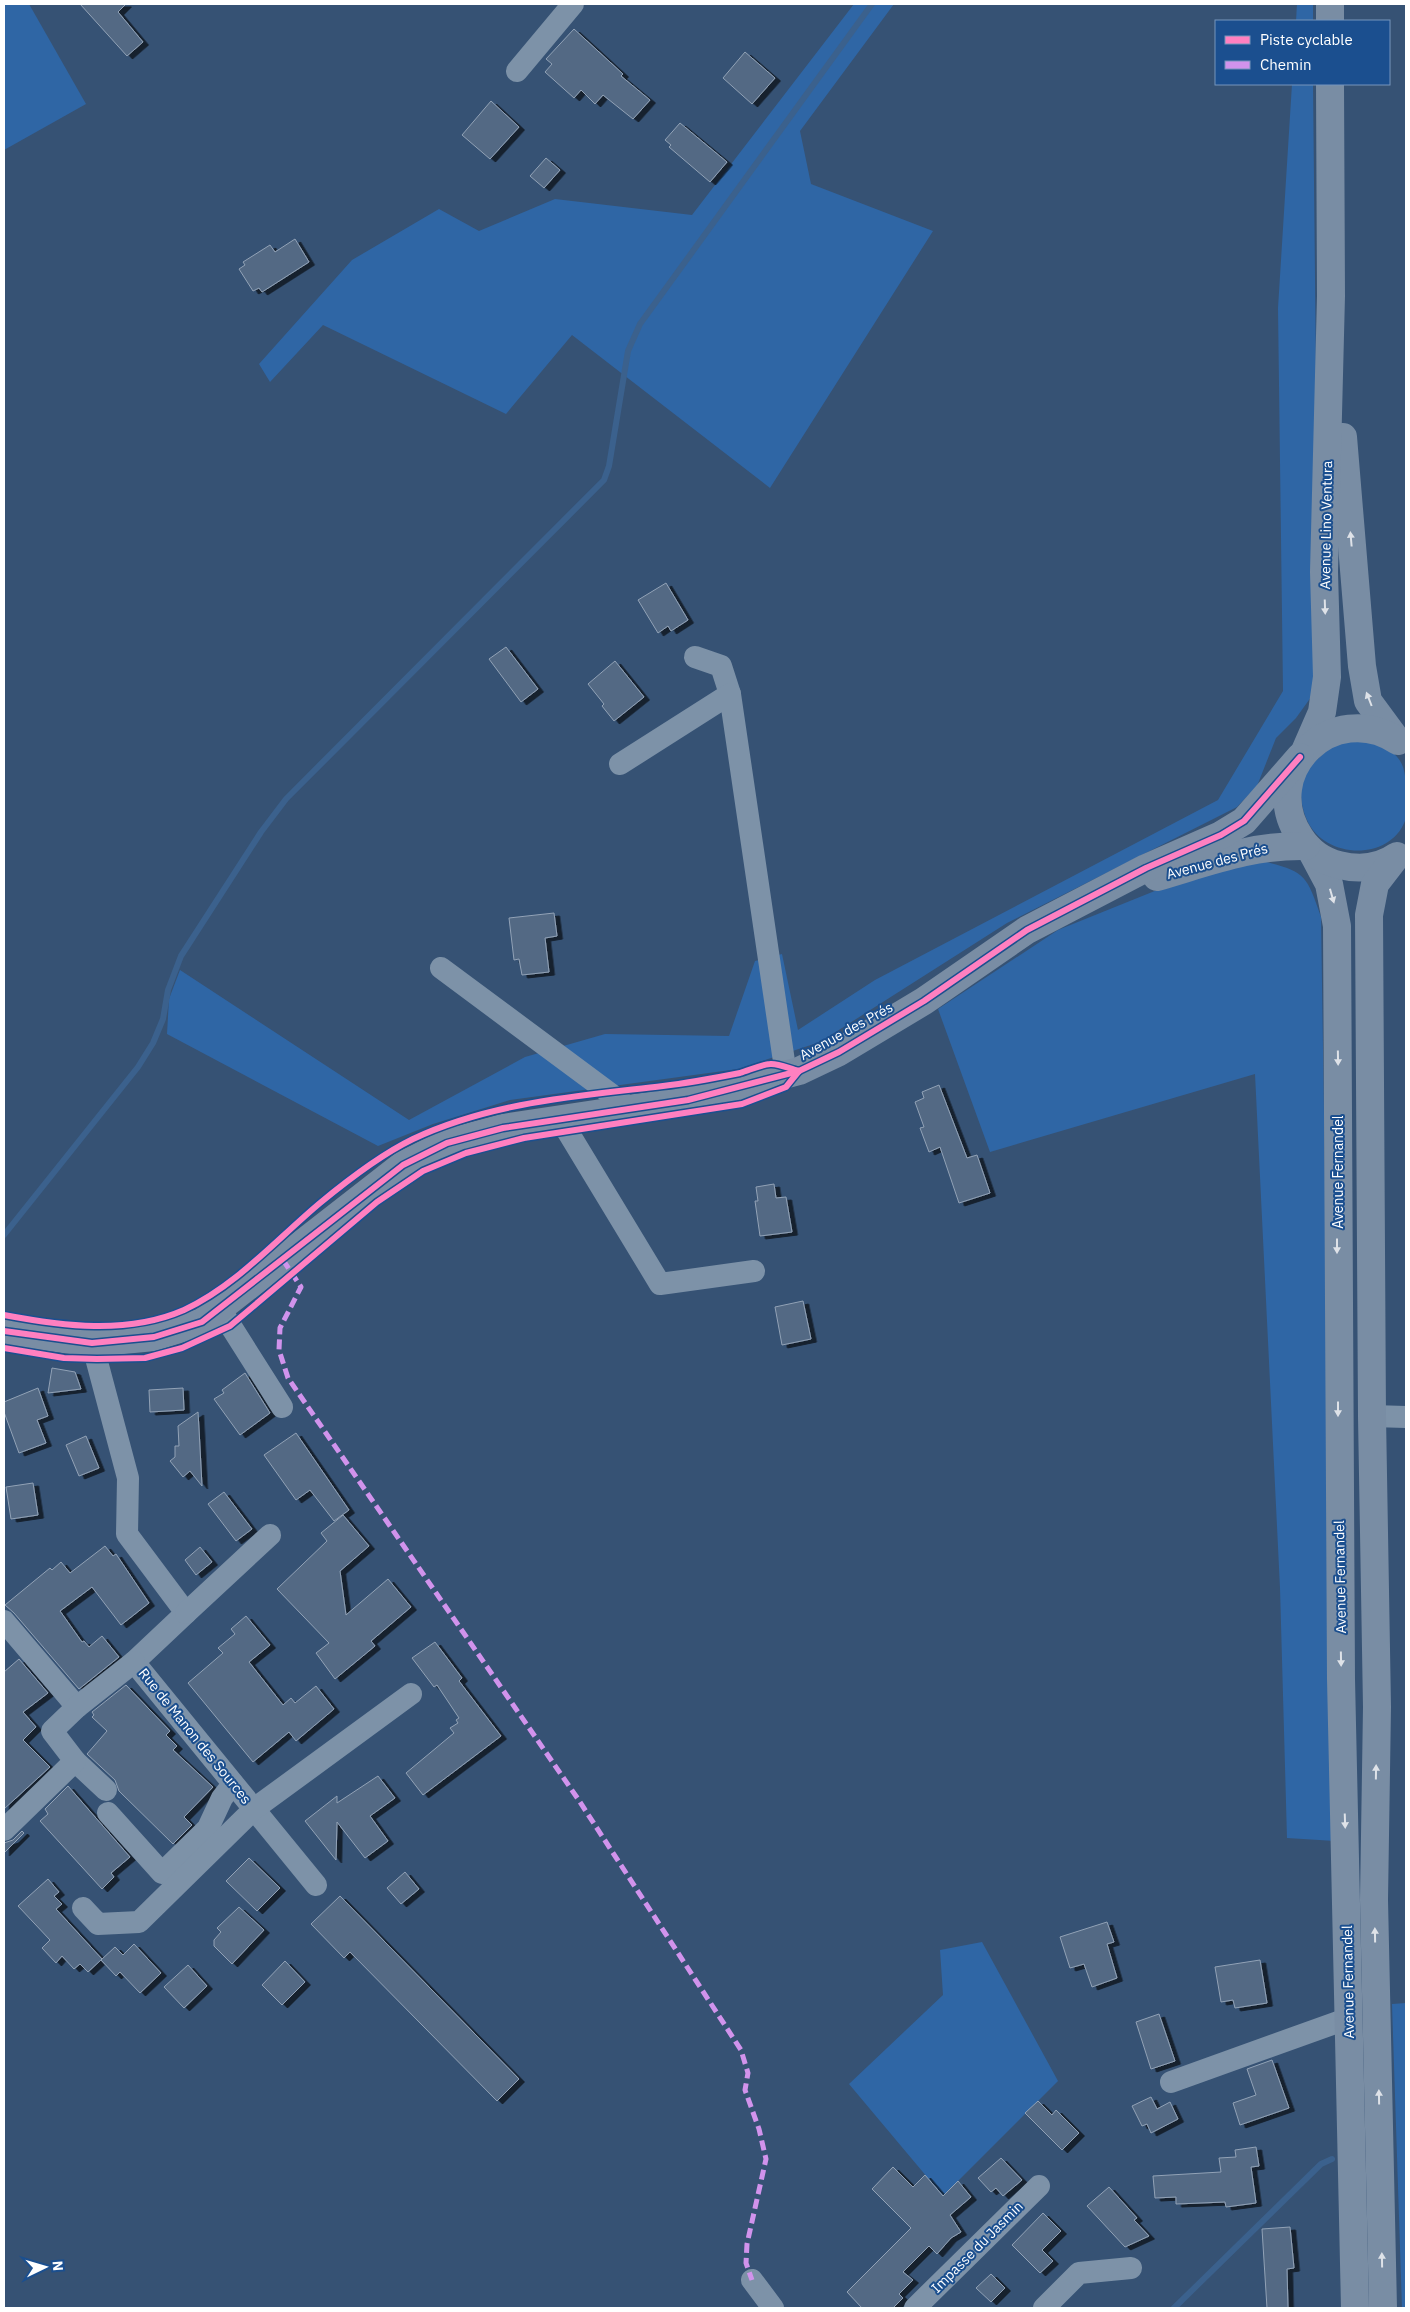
<svg xmlns="http://www.w3.org/2000/svg" width="1410" height="2312" font-family="'IBM Plex Sans',sans-serif">
<style>
.green{fill:#2f66a5}
.lines{fill:none;stroke-linecap:round;stroke-linejoin:round}
.stream{stroke:#3b618d;stroke-width:6}
.building{fill:#526984;stroke:#92a2b6;filter:url(#shadow)}
.street{stroke:#7d92a8;stroke-width:22}
.secondary{stroke:#798da4;stroke-width:28}
.quiet{stroke:#d193ec;stroke-width:5;stroke-dasharray:10 5;stroke-linecap:butt}
.cycleway-casing{stroke:#1b4f8f;stroke-width:9}
.cycleway{stroke:#ff80c0;stroke-width:6}
.oneway{fill:#dee2e8}
.labels{text-anchor:middle;dominant-baseline:central;stroke-width:4;stroke-linejoin:round;paint-order:stroke}
.street-label{font-size:14px;fill:#fff;stroke:#1b4f8f}
</style>
<defs>
<filter id="shadow"><feDropShadow dx="5.5" dy="3" stdDeviation="0" flood-color="#0009"/></filter>
</defs>
<rect width="100%" height="100%" fill="#365274"/>
<!-- green -->
<g class="green">
<path d="M4,4H29L86,104L4,150Z"/>
<path d="M854,4H894L800,131L811,184L933,231L770,488L572,335L506,414L323,325L270,382L259,364L352,260L439,209L479,231L555,199L692,215Z"/>
<path d="M1297,4H1313V21H1296Z"/>
<path d="M1292,84H1313L1319,664L1314,693L1296,718L1276,738L1257,786L1237,807L1007,923L820,1042L738,1069L510,1100L433,1124L378,1146L167,1034L169,999L180,970L409,1120L525,1057L605,1034L729,1036L755,961L782,954L798,1030L875,980L1218,800L1283,691L1278,308Z"/>
<path d="M1370,741C1398,752 1406,760 1406,791C1406,800 1409,813 1405,821C1389,862 1324,859 1307,820C1300,805 1298,784 1307,769C1310,764 1317,760 1321,756C1325,752 1330,745 1335,744C1346,741 1359,742 1370,741Z"/>
<path d="M1258,860C1304,871 1306,872 1321,917L1335,1841L1287,1838L1280,1588L1255,1074L990,1152L938,1009L1058,930L1177,882Z"/>
<path d="M982,1942L1058,2081L943,2196L849,2084L943,1995L940,1950Z"/>
<path d="M1406,2003V2308H1402L1392,2004Z"/>
</g>
<g class="lines">
<!-- stream -->
<g class="stream">
<path d="M4,1235L138,1067L153,1043L163,1019L168,990L181,956L261,832L286,799L604,480L609,466L628,351L640,324L872,4"/>
<path d="M1174,2308L1321,2164L1332,2159"/>
</g>
</g>
<!-- building -->
<g class="building">
<path d="M80,4H126L118,12L143,42L127,56Z"/>
<path d="M574,29L623,74L621,76L650,100L633,119L603,95L595,104L581,90L574,98L545,72L552,64L546,59Z"/>
<path d="M745,52L775,78L752,104L723,78Z"/>
<path d="M491,101L519,127L490,159L462,135Z"/>
<path d="M680,123L727,162L710,182L669,147L671,145L665,140Z"/>
<path d="M546,158L560,170L544,188L530,176Z"/>
<path d="M295,239L309,262L262,292L259,288L253,291L239,269L245,265L243,262L270,245L275,252Z"/>
<path d="M666,583L688,620L671,631L668,626L658,633L638,600Z"/>
<path d="M506,647L538,689L521,702L489,659Z"/>
<path d="M615,661L644,697L614,721L602,706L604,704L588,684Z"/>
<path d="M554,913L557,936L545,938L549,972L522,975L519,959L514,960L509,918Z"/>
<path d="M939,1085L967,1158L977,1155L990,1193L959,1203L940,1147L929,1152L920,1128L924,1127L915,1102L924,1098L922,1092Z"/>
<path d="M774,1184L776,1198L786,1197L792,1232L760,1236L755,1201H758L756,1187Z"/>
<path d="M803,1301L811,1339L782,1345L775,1307Z"/>
<path d="M52,1368L75,1372L81,1389L48,1393Z"/>
<path d="M245,1373L270,1413L240,1435L214,1399L224,1393L222,1390Z"/>
<path d="M38,1388L48,1416L37,1420L46,1443L19,1453L4,1412V1402Z"/>
<path d="M183,1388L184,1410L150,1412L149,1390Z"/>
<path d="M198,1412L199,1429L202,1486L190,1471L183,1477L170,1461L175,1457V1446H179L178,1426Z"/>
<path d="M296,1433L349,1510L334,1521L310,1490L296,1500L264,1455Z"/>
<path d="M86,1436L99,1468L79,1476L66,1445Z"/>
<path d="M33,1483L38,1515L11,1519L6,1487Z"/>
<path d="M224,1492L252,1529L236,1541L208,1504Z"/>
<path d="M343,1515L369,1546L340,1571L346,1615L388,1579L411,1607L371,1641L375,1646L335,1679L316,1653L329,1643L277,1589L327,1541L321,1533Z"/>
<path d="M105,1546L113,1556L116,1554L149,1603L121,1625L92,1587L60,1611L82,1642L84,1641L89,1647L102,1636L119,1657L79,1689L14,1613L5,1605L50,1568L52,1570L61,1562L70,1573Z"/>
<path d="M200,1547L212,1562L196,1575L185,1560Z"/>
<path d="M246,1616L270,1645L249,1662L283,1705L291,1698L295,1703L316,1686L334,1709L296,1741L289,1732L253,1762L188,1683L223,1653L218,1648L235,1634L231,1629Z"/>
<path d="M435,1642L462,1678L459,1681L501,1736L423,1795L406,1773L454,1733L450,1728L458,1723L456,1720L459,1718L437,1685L434,1687L412,1658Z"/>
<path d="M19,1659L48,1693L23,1712L36,1727L23,1740L50,1767L4,1809V1672Z"/>
<path d="M126,1685L170,1731L166,1735L177,1746L173,1750L213,1787L184,1817L192,1825L173,1844L119,1791L115,1780L87,1754L107,1731L92,1717L94,1715L92,1712Z"/>
<path d="M378,1776L395,1798L370,1816L388,1841L365,1858L337,1822L336,1860L305,1821L337,1796V1803Z"/>
<path d="M68,1786L130,1857L111,1873L114,1877L102,1889L40,1821L48,1814L45,1809Z"/>
<path d="M22,1831L24,1833L4,1853V1843L13,1840Z"/>
<path d="M249,1858L280,1888L257,1911L226,1881Z"/>
<path d="M405,1872L419,1889L401,1904L387,1888Z"/>
<path d="M48,1879L59,1892L54,1896L62,1904L56,1909L102,1959L88,1972L80,1964L74,1969L62,1956L56,1963L42,1948L50,1940L18,1906Z"/>
<path d="M340,1896L519,2079L497,2101L350,1952L344,1958L311,1924Z"/>
<path d="M239,1907L264,1930L232,1964L214,1946V1940L221,1932L217,1928Z"/>
<path d="M1107,1922L1114,1942L1107,1944L1117,1978L1092,1987L1084,1964L1070,1968L1060,1937Z"/>
<path d="M134,1944L161,1973L140,1993L120,1972L116,1976L101,1960L115,1947L123,1955Z"/>
<path d="M1260,1960L1267,2003L1235,2008L1233,2000L1221,2002L1215,1967Z"/>
<path d="M285,1961L305,1982L282,2005L262,1985Z"/>
<path d="M188,1965L207,1986L184,2008L164,1987Z"/>
<path d="M1159,2014L1175,2061L1151,2069L1136,2022Z"/>
<path d="M1272,2060L1289,2108L1240,2125L1233,2103L1256,2095L1247,2069Z"/>
<path d="M1151,2097L1157,2109L1170,2102L1178,2119L1151,2133L1147,2124L1142,2126L1132,2106Z"/>
<path d="M1038,2101L1052,2115L1056,2110L1079,2133L1062,2150L1025,2113Z"/>
<path d="M1256,2147L1259,2166L1251,2167L1256,2203L1226,2207L1225,2202L1176,2204V2197L1155,2198L1153,2176L1221,2172L1219,2158L1236,2157L1235,2150Z"/>
<path d="M1001,2158L1022,2180L1003,2196L996,2188L991,2192L978,2178Z"/>
<path d="M893,2167L913,2187L925,2175L943,2196L958,2181L971,2197L950,2215L961,2232L951,2238L937,2254L929,2246L903,2272L913,2280L899,2294L903,2298L893,2308H862L847,2292L911,2228L872,2189Z"/>
<path d="M1109,2187L1137,2218L1134,2220L1149,2236L1125,2247L1087,2206Z"/>
<path d="M1043,2213L1061,2231L1042,2250L1053,2261L1040,2273L1012,2245Z"/>
<path d="M1290,2227L1294,2268L1287,2269L1288,2308H1267L1262,2229Z"/>
<path d="M991,2274L1005,2288L991,2302L976,2288Z"/>
</g>
<g class="lines">
<!-- street -->
<g class="street">
<path d="M517,71L573,4"/>
<path d="M695,657L721,666L730,694"/>
<path d="M620,764L730,694L786,1075"/>
<path d="M441,968L631,1109"/>
<path d="M558,1120L568,1132L660,1284L754,1271"/>
<path d="M220,1309L282,1407"/>
<path d="M92,1343L128,1478L127,1534L186,1613L134,1662L316,1885"/>
<path d="M1372,1416L1406,1417"/>
<path d="M186,1613L270,1535"/>
<path d="M4,1621L77,1707"/>
<path d="M75,1761L106,1790"/>
<path d="M108,1813L162,1873L208,1828L222,1798L233,1784"/>
<path d="M4,1830L75,1761L52,1731L77,1707L134,1662"/>
<path d="M83,1908L98,1924L139,1922L254,1809L411,1694"/>
<path d="M1171,2082L1349,2018"/>
<path d="M752,2280L773,2308"/>
<path d="M915,2308L1039,2186"/>
<path d="M1044,2308L1079,2273L1131,2268"/>
</g>
<!-- secondary -->
<g class="secondary">
<path d="M1330,4V21"/>
<path d="M1343,437L1362,666L1368,701L1396,739"/>
<path d="M1305,751L1322,712L1327,677L1324,572L1331,296L1330,84"/>
<path d="M1312,852L1329,884L1337,926L1341,1679L1355,2308"/>
<path d="M1397,856C1380,868 1359,870 1339,865C1322,861 1309,851 1300,837C1257,772 1333,698 1398,741"/>
<path d="M1157,877C1209,862 1251,845 1306,846"/>
<path d="M4,1331L92,1343L154,1337L202,1322L403,1165L447,1143L503,1128L688,1100L799,1071L839,1052L924,1001L1027,930L1146,868L1221,835L1244,821L1300,757"/>
<path d="M1383,2308L1374,1900L1377,1707L1372,1416L1369,915L1375,884L1395,858"/>
</g>
<!-- quiet -->
<path class="quiet" d="M283,1260L301,1287L280,1328L279,1350L288,1378L578,1799L741,2050L748,2073L745,2090L759,2129L766,2159L747,2244L746,2263L752,2280"/>
<defs>
<g id="cycleway">
<path d="M4,1315C62,1326 127,1335 184,1310C236,1286 277,1239 320,1203C349,1179 380,1155 413,1139C491,1102 579,1096 663,1086C689,1083 715,1078 740,1073C750,1070 760,1065 770,1064C778,1063 790,1069 799,1071"/>
<path d="M4,1331L92,1343L154,1337L202,1322L403,1165L447,1143L503,1128L688,1100L799,1071L839,1052L924,1001L1027,930L1146,868L1221,835L1244,821L1300,757"/>
<path d="M4,1348L64,1358L97,1359L145,1358L182,1348L230,1326L377,1202L423,1171L466,1153L524,1138L742,1104L786,1087L799,1071"/>
</g>
</defs>
<!-- cycleway casing -->
<use href="#cycleway" class="cycleway-casing"/>
<!-- cycleway -->
<use href="#cycleway" class="cycleway"/>
</g>
<!-- one-way arrows -->
<defs><path id="oneway-solid" d="M-6-.8H1V-3.2L6.5 0L1 3.2V.8H-6Z" transform="scale(1.25)"/></defs>
<g class="oneway">
<use href="#oneway-solid" transform="translate(1351 539) rotate(-95)"/>
<use href="#oneway-solid" transform="translate(1325 607) rotate(88)"/>
<use href="#oneway-solid" transform="translate(1369 699) rotate(-111)"/>
<use href="#oneway-solid" transform="translate(1332 896) rotate(74)"/>
<use href="#oneway-solid" transform="translate(1338 1058) rotate(89)"/>
<use href="#oneway-solid" transform="translate(1337 1246) rotate(90)"/>
<use href="#oneway-solid" transform="translate(1338 1409) rotate(90)"/>
<use href="#oneway-solid" transform="translate(1341 1659) rotate(89)"/>
<use href="#oneway-solid" transform="translate(1376 1772) rotate(-89)"/>
<use href="#oneway-solid" transform="translate(1345 1821) rotate(88)"/>
<use href="#oneway-solid" transform="translate(1375 1935) rotate(-91)"/>
<use href="#oneway-solid" transform="translate(1379 2097) rotate(-91)"/>
<use href="#oneway-solid" transform="translate(1382 2260) rotate(-91)"/>
</g>
<g class="labels">
<!-- street labels -->
<g class="street-label">
<text transform="translate(1326 525) rotate(-89)">Avenue Lino Ventura</text>
<text transform="translate(1217 861) rotate(-15)">Avenue des Prés</text>
<text transform="translate(846 1031) rotate(-29)">Avenue des Prés</text>
<text transform="translate(1338 1172) rotate(-90)">Avenue Fernandel</text>
<text transform="translate(1340 1577) rotate(-91)">Avenue Fernandel</text>
<text transform="translate(195 1736) rotate(51)">Rue de Manon des Sources</text>
<text transform="translate(1348 1982) rotate(-91)">Avenue Fernandel</text>
<text transform="translate(977 2247) rotate(-45)">Impasse du Jasmin</text>
</g>
</g>
<!-- border -->
<rect width="1410" height="2312" fill="none" stroke="#ffffff" stroke-width="10"/>
<!-- legend -->
<rect x="1215" y="20" width="175" height="65" fill="#1b4f8f" stroke="#7695bc"/>
<rect x="1225" y="36" width="25" height="8" fill="#ff80c0" stroke="#7695bc"/>
<text x="1260" y="45" font-size="15" fill="#ffffff">Piste cyclable</text>
<rect x="1225" y="61" width="25" height="8" fill="#d193ec" stroke="#7695bc"/>
<text x="1260" y="70" font-size="15" fill="#ffffff">Chemin</text>
<!-- north arrow -->
<g transform="translate(45 2267) rotate(85)" stroke="#1b4f8f" stroke-width="4" paint-order="stroke">
<path d="M0-4L9 19L0 12L-9 19Z" fill="#ffffff"/>
<text y="-8" font-size="14" font-weight="bold" text-anchor="middle" fill="#ffffff">N</text>
</g>
</svg>
